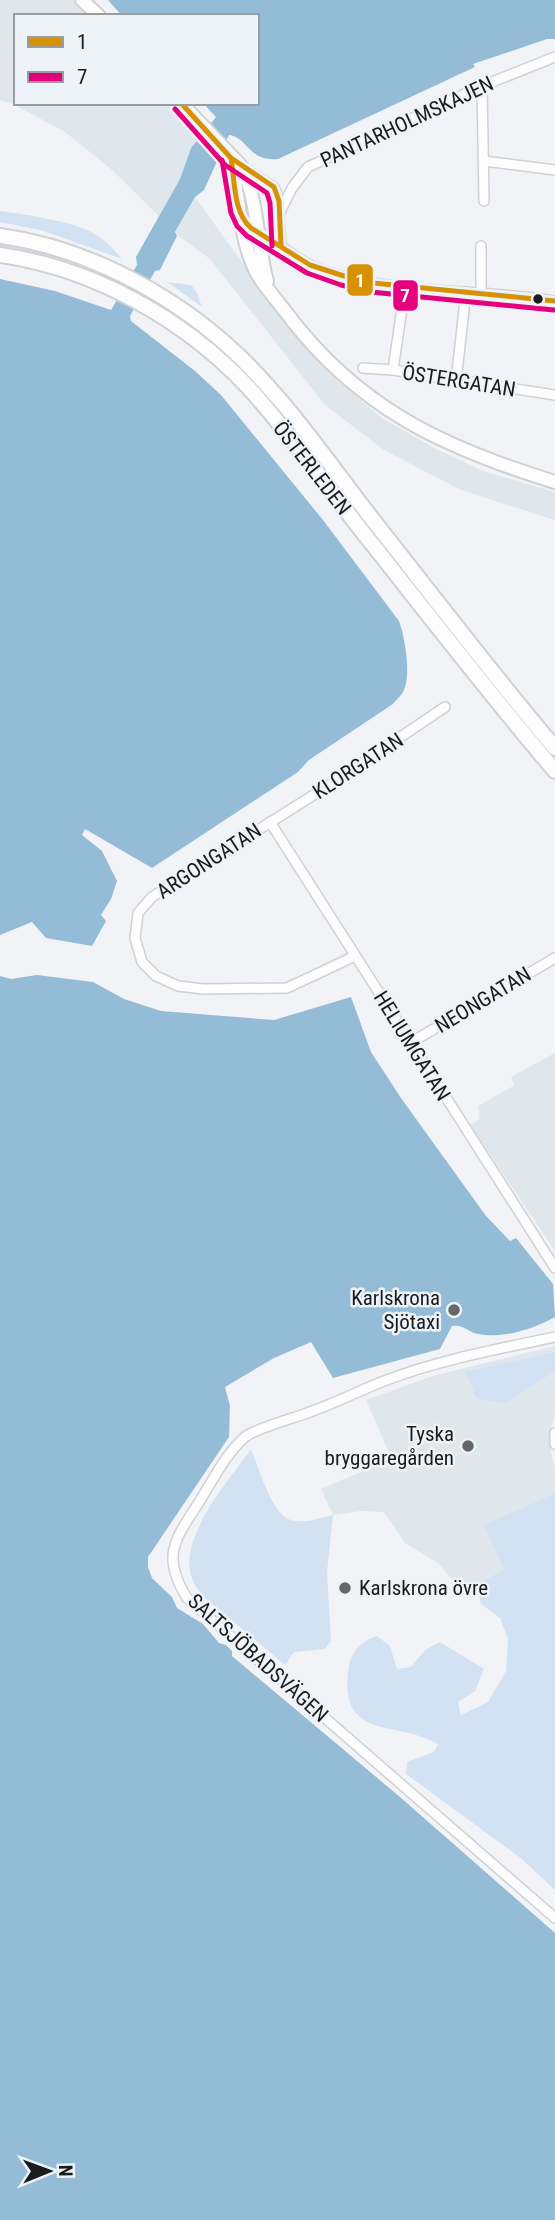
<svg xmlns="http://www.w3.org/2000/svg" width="555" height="2220" font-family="'Roboto Condensed',sans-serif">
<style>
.built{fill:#dfe6ec}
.green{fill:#d2e2f3}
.water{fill:#95bcd6}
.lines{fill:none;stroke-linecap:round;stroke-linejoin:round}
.minor-casing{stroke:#cfd1d3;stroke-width:12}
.secondary-casing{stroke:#cfd1d3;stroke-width:16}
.primary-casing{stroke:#cfd1d3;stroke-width:18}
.minor{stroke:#fdfdfe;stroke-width:9}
.secondary{stroke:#fdfdfe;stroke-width:12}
.primary{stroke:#fdfdfe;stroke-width:14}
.bus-1-casing{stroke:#eef3f9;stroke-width:10}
.bus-2-casing{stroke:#eef3f9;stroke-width:10}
.bus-1{stroke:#d69104;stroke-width:5}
.bus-2{stroke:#e5007d;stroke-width:5}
.bus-dot{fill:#191b1d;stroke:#eef3f9;stroke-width:2.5}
.poi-dot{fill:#656769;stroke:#eef3f9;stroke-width:2.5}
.labels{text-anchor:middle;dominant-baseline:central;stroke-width:5;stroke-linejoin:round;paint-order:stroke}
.street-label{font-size:21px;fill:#191b1d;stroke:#eef3f9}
.poi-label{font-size:21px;fill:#191b1d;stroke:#eef3f9;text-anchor:end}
.line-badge{stroke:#eef3f9;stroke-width:2.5}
.badge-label{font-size:19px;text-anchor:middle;font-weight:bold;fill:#fff}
</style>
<rect width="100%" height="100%" fill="#f1f3f6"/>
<!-- built -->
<g class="built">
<path d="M0,0H77L94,16H16V103H175L200,137L191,148L180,179L159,216L110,168L65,132L13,104L0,100Z"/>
<path d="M195,197L274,307L334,378L382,418L432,447L483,471L555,492V520L461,490L384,450L325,405L210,259L175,233Z"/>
<path d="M555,1053V1251L470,1125L480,1119L478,1106L515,1085L511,1077Z"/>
<path d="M555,1346V1413L550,1436L551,1453L555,1468V1493L483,1525L504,1569L476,1585L452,1579L438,1563L405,1543L384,1512L361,1511L333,1515L321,1489L392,1459L366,1400L433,1376Z"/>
</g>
<!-- green -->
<g class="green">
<path d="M0,211C27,215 76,221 98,236C107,242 115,251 122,259L44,231L0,222Z"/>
<path d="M0,243C28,248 95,263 115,281L0,249Z"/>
<path d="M167,282L191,285L196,291L202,307Z"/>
<path d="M555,1352V1371L504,1404L477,1398L473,1394L474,1391L465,1372Z"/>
<path d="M251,1449C259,1468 270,1509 288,1519C301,1525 320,1518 333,1515L327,1572L331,1641L325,1649L294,1652L285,1665C266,1649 247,1633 228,1617C217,1608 204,1599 196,1587C170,1545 228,1482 251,1449Z"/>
<path d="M555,1493V1890L522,1859L406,1774L407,1762L434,1752L438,1744C393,1719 337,1742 349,1665C352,1650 363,1640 377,1636L390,1646L397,1669L411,1667L425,1650L440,1642L484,1669L475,1691L458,1702L461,1715L488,1702L506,1671L508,1639L500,1618L481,1604L476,1585L504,1569L483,1525Z"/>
</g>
<!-- water -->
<g class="water">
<path d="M108,0H555V39H547L473,64L475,67L278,159C248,162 248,137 229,135L204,190L195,197L175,232L177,236L160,270L155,271L130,316L131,321L195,371L221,395L323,520L399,621C405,637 411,674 404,690C402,695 396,700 393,704L309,760L298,772L152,868L85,829L82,835L102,851L117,881L111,899L101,915L106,921L92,946L46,938L32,922L0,935V279L55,291L111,310L137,265L136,257L180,179L191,148L216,117L203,103H257V16H122Z"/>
<path d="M37,975L93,982L124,999L161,1011L274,1020L351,997L371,1052L401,1098L486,1216L510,1241L516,1238L553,1284L555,1317C534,1329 502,1339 478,1334C468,1332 463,1324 452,1326L440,1349L333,1378L311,1342L274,1358L225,1387L230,1406L229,1437L148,1557V1567L152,1578L172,1597L177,1608L203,1624L219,1643L226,1645L232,1651V1656L400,1797L555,1933V2220H0V976L11,979Z"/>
</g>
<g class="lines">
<defs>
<g id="minor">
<path d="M482,86L484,201"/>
<path d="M484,161L555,170"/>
<path d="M243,168L274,187L277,194L281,246"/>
<path d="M280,212L292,188L308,167L482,86L555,57"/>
<path d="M242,218C252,230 264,234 276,243C290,252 301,262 317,268C392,296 477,288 555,301"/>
<path d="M481,292V246"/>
<path d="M363,368L393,370L555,395"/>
<path d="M393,370L405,287"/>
<path d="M456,381L466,292"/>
<path d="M270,822L555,1268"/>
<path d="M355,956L287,988L203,989L178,986L156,976L142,962L135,938L138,913L152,897L331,784L445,707"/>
<path d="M410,1043L555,958"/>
<path d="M555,1337C498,1349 438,1360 384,1381C359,1391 335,1403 310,1412C295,1418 256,1428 245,1437C225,1454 211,1484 196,1507C172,1543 163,1559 187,1598L555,1918"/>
<path d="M555,1433V1444"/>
</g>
<g id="secondary">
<path d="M82,0L99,16"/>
<path d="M181,103L241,166C259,201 256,243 267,281"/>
<path d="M231,158C238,192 239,230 252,263C259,281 274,296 285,311C357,408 444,448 555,482"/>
</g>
<g id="primary">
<path d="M0,236C82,247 165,290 227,345C283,395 327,461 373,520C433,596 492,674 555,748"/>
<path d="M0,255C93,268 184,319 248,387C292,435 329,490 369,540C431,618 491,696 555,771"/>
</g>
</defs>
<!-- minor casing -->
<use href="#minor" class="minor-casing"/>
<!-- secondary casing -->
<use href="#secondary" class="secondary-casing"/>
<!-- primary casing -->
<use href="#primary" class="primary-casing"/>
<!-- minor -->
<use href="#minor" class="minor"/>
<!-- secondary -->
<use href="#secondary" class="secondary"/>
<!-- primary -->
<use href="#primary" class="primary"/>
<defs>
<g id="bus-1">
<path d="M181,103L231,158L274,187L279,201L281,246"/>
<path d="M231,158C235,181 233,212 251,228L310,265L344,276L373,283L555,301"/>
</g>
<g id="bus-2">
<path d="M175,109L225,165L267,193L270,203L272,246"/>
<path d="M222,160L231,213L237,226L247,236L307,273L341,285L371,292L554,310"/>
</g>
</defs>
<!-- bus-1 casing -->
<use href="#bus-1" class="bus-1-casing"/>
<!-- bus-2 casing -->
<use href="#bus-2" class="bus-2-casing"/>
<!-- bus-1 -->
<use href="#bus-1" class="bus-1"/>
<!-- bus-2 -->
<use href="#bus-2" class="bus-2"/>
</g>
<!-- markers -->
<circle class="bus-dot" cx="538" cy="299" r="6"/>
<g class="poi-dot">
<circle cx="454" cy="1310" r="7"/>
<circle cx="468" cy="1446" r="7"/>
<circle cx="345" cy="1588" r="7"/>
</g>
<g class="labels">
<!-- street labels -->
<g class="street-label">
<text transform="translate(407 122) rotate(-25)">PANTARHOLMSKAJEN</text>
<text transform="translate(459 381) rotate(9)">ÖSTERGATAN</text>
<text transform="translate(312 468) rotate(52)">ÖSTERLEDEN</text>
<text transform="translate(358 766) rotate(-33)">KLORGATAN</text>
<text transform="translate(209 861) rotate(-33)">ARGONGATAN</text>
<text transform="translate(483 1000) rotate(-31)">NEONGATAN</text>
<text transform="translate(412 1046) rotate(58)">HELIUMGATAN</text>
<text transform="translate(258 1658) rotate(42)">SALTSJÖBADSVÄGEN</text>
</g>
<!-- poi labels -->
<g class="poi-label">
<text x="440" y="1298">Karlskrona<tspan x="440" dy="24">Sjötaxi</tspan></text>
<text x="454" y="1434">Tyska<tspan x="454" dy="24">bryggaregården</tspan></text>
<text x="359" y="1588" text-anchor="start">Karlskrona övre</text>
</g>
</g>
<g class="line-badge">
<rect x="346" y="263" width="28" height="34" rx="7" fill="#d69104"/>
<rect x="392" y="279" width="27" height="33" rx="7" fill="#e5007d"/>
</g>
<g class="badge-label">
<text x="360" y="287">1</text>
<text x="405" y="302">7</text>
</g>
<!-- legend -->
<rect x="14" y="14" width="245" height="91" fill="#eef3f9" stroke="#999da1" stroke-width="2"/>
<rect x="28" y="37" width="35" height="10" fill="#d69104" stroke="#999da1" stroke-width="2"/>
<text x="77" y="49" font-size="21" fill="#191b1d">1</text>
<rect x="28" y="72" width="35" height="10" fill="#e5007d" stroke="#999da1" stroke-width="2"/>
<text x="77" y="84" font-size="21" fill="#191b1d">7</text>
<!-- north arrow -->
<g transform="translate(49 2171) rotate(89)" stroke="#eef3f9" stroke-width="5" paint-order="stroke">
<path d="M0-5L12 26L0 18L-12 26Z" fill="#191b1d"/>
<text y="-10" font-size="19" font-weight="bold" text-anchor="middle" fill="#191b1d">N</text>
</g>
</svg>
